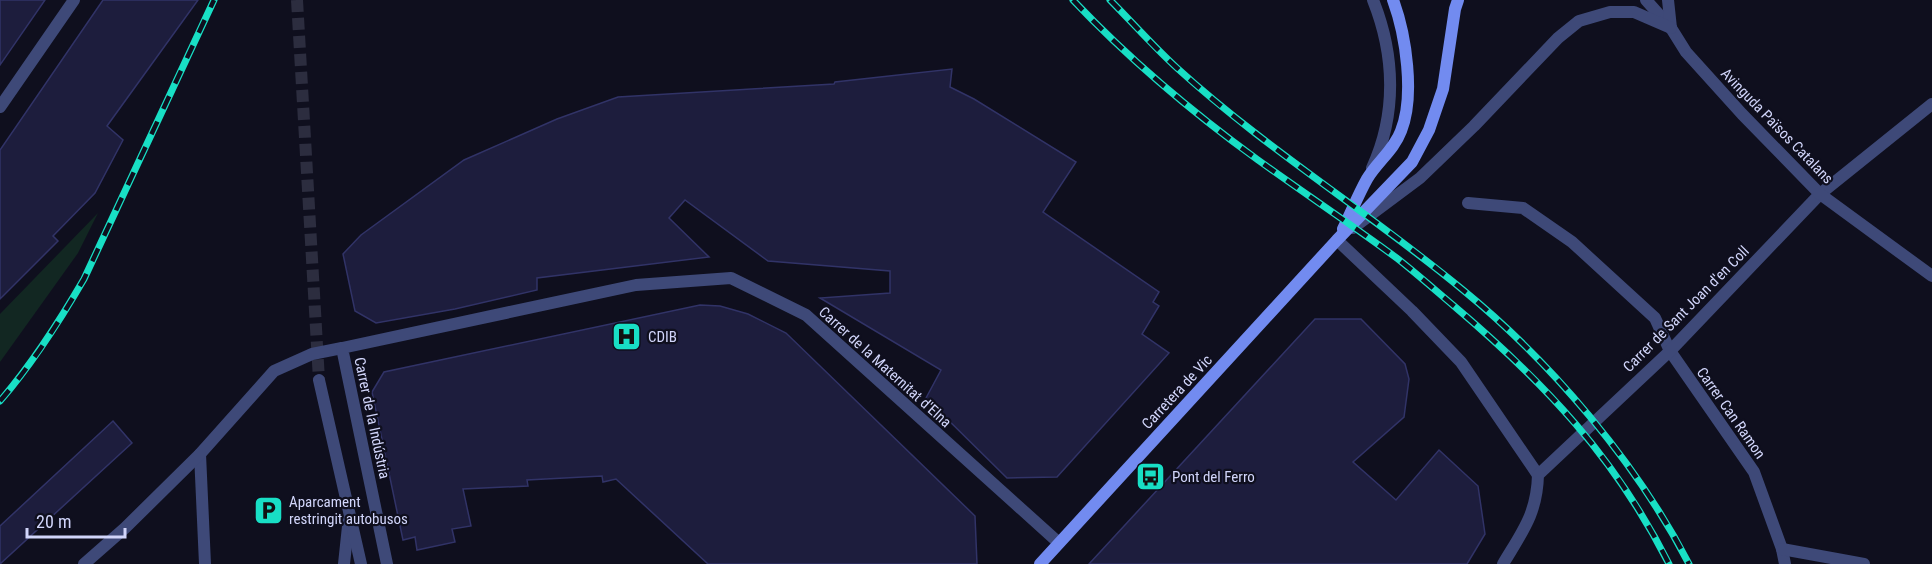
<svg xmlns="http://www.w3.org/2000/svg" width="1932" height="564" font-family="'Roboto Condensed',sans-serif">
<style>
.green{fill:#122722}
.building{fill:#1d1d3d;stroke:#313367;stroke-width:1.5}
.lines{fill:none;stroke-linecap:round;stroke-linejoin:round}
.minor-tunnel{stroke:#2c2d3f;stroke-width:12;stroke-dasharray:12 6;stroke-linecap:butt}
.service{stroke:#3e4978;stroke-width:12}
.minor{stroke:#3e4978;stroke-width:12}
.tertiary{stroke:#3e4978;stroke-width:12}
.secondary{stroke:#728bf0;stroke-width:12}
.rail-casing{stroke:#18dfc5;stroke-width:7}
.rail{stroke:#0f0f1e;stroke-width:4.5;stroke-dasharray:14;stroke-linecap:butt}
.labels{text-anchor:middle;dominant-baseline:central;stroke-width:4.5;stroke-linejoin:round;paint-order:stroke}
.street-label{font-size:15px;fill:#d1d5fa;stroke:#0f0f1e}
.poi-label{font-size:15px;fill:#d1d5fa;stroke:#0f0f1e;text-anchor:start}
</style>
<rect width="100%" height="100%" fill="#0f0f1e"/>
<!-- green -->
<path class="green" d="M98,213L78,253L0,362V314Z"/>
<!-- building -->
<g class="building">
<path d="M0,0H45L0,65Z"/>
<path d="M103,0H198L107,126L123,140L95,193L53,236L58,241L0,299V150Z"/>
<path d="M952,69L950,87L974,99L1076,162L1043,212L1159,292L1153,302L1159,306L1142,334L1169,353L1057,477L1007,478L926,398L941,370L820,298L890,293V271L768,261L685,200L669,218L709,257L537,278V290L455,309L376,323L355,311L343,254L361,235L464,160L557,119L618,97L834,84L835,82Z"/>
<path d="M700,305L720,306L748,314L786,333L975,516L977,564H708L616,479L603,482L602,476L527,480L528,486L463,489L471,526L452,529L455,542L417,550L415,537L403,540L372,392L384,372Z"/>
<path d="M1315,319H1361L1405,364L1409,379L1404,417L1353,462L1396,500L1439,450L1478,486L1485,534L1467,564H1089Z"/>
<path d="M113,421L132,443L0,564V526Z"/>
</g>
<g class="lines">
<!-- minor-tunnel -->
<path class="minor-tunnel" d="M297,0L319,380"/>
<!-- service -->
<g class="service">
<path d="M1468,203L1523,208L1572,242L1655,318L1670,351"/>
<path d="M200,454L205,564"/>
<path d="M84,564L125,528L200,454L274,371L312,354L342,348"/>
<path d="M344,564L349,517"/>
</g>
<!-- minor -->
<g class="minor">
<path d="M0,107L74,0"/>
<path d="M1337,240L1412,311L1461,362L1538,475"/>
<path d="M1670,351L1754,472L1782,549L1785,564"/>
<path d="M319,380L361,564"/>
<path d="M1782,549L1864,564"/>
<path d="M387,564L342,348L636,285L731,278L806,315L1059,543"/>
<path d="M1503,564C1522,532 1537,514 1538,475L1670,351L1820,194L1932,104"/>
</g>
<!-- tertiary -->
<g class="tertiary">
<path d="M1646,0L1671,28L1686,52L1742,114L1820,194L1932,276"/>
<path d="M1668,0L1671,28"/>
<path d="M1372,168C1397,114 1395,55 1373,0"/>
<path d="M1353,228L1420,178L1474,126L1558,38L1579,21L1610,12H1634L1671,28"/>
</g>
<!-- secondary -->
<g class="secondary">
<path d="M1343,229C1351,213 1358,195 1367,179C1377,162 1394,150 1401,131C1415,96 1406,35 1393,0"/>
<path d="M1040,564L1337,240L1412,162L1429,130L1443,89L1455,9L1458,0"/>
</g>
<defs>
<g id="rail">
<path d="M1073,0C1129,59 1192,112 1258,160C1304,193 1352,225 1398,259C1417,274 1435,290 1454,306C1545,383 1615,457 1669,564"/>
<path d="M1110,0C1132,22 1153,46 1177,68C1266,149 1370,213 1463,290C1551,362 1637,463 1689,564"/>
<path d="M0,401C33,363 59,322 84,279L214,0"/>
</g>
</defs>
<!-- rail casing -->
<use href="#rail" class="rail-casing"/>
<!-- rail -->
<use href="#rail" class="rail"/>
</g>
<!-- icons -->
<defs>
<symbol id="hospital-square" viewBox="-11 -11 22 22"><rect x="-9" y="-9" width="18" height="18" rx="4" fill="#18dfc5" stroke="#0f0f1e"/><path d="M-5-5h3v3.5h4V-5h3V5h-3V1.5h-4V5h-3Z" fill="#111"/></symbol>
<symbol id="bus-square" viewBox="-11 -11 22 22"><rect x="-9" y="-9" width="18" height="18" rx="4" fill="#18dfc5" stroke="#0f0f1e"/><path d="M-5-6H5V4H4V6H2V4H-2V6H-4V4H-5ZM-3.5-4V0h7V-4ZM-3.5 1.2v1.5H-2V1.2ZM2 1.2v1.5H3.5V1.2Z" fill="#111"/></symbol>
<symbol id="parking-square" viewBox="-11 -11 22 22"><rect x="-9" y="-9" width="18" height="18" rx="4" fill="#18dfc5" stroke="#0f0f1e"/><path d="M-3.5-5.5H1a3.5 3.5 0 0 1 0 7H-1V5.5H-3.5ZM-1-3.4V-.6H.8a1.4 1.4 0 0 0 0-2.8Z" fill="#111"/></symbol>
</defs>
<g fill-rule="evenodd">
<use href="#hospital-square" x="610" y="320" width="33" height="33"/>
<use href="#bus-square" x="1134" y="460" width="33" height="33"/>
<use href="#parking-square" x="252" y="494" width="33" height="33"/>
</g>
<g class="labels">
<!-- street labels -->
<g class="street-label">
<text transform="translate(1777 126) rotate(46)">Avinguda Països Catalans</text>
<text transform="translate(1686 309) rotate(-45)">Carrer de Sant Joan d'en Coll</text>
<text transform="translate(885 367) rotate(42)">Carrer de la Maternitat d'Elna</text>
<text transform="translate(1177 392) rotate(-47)">Carretera de Vic</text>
<text transform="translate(1731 413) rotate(55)">Carrer Can Ramon</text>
<text transform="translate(372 418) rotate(78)">Carrer de la Indústria</text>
</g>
<!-- poi labels -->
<g class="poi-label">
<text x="648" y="337">CDIB</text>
<text x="1172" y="477">Pont del Ferro</text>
<text x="289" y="502">Aparcament<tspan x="289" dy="17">restringit autobusos</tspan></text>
</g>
</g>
<!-- scale -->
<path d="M27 528v9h98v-9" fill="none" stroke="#d1d5fa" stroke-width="3"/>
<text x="36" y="528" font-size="18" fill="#d1d5fa" stroke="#0f0f1e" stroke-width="4.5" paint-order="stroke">20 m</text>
</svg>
